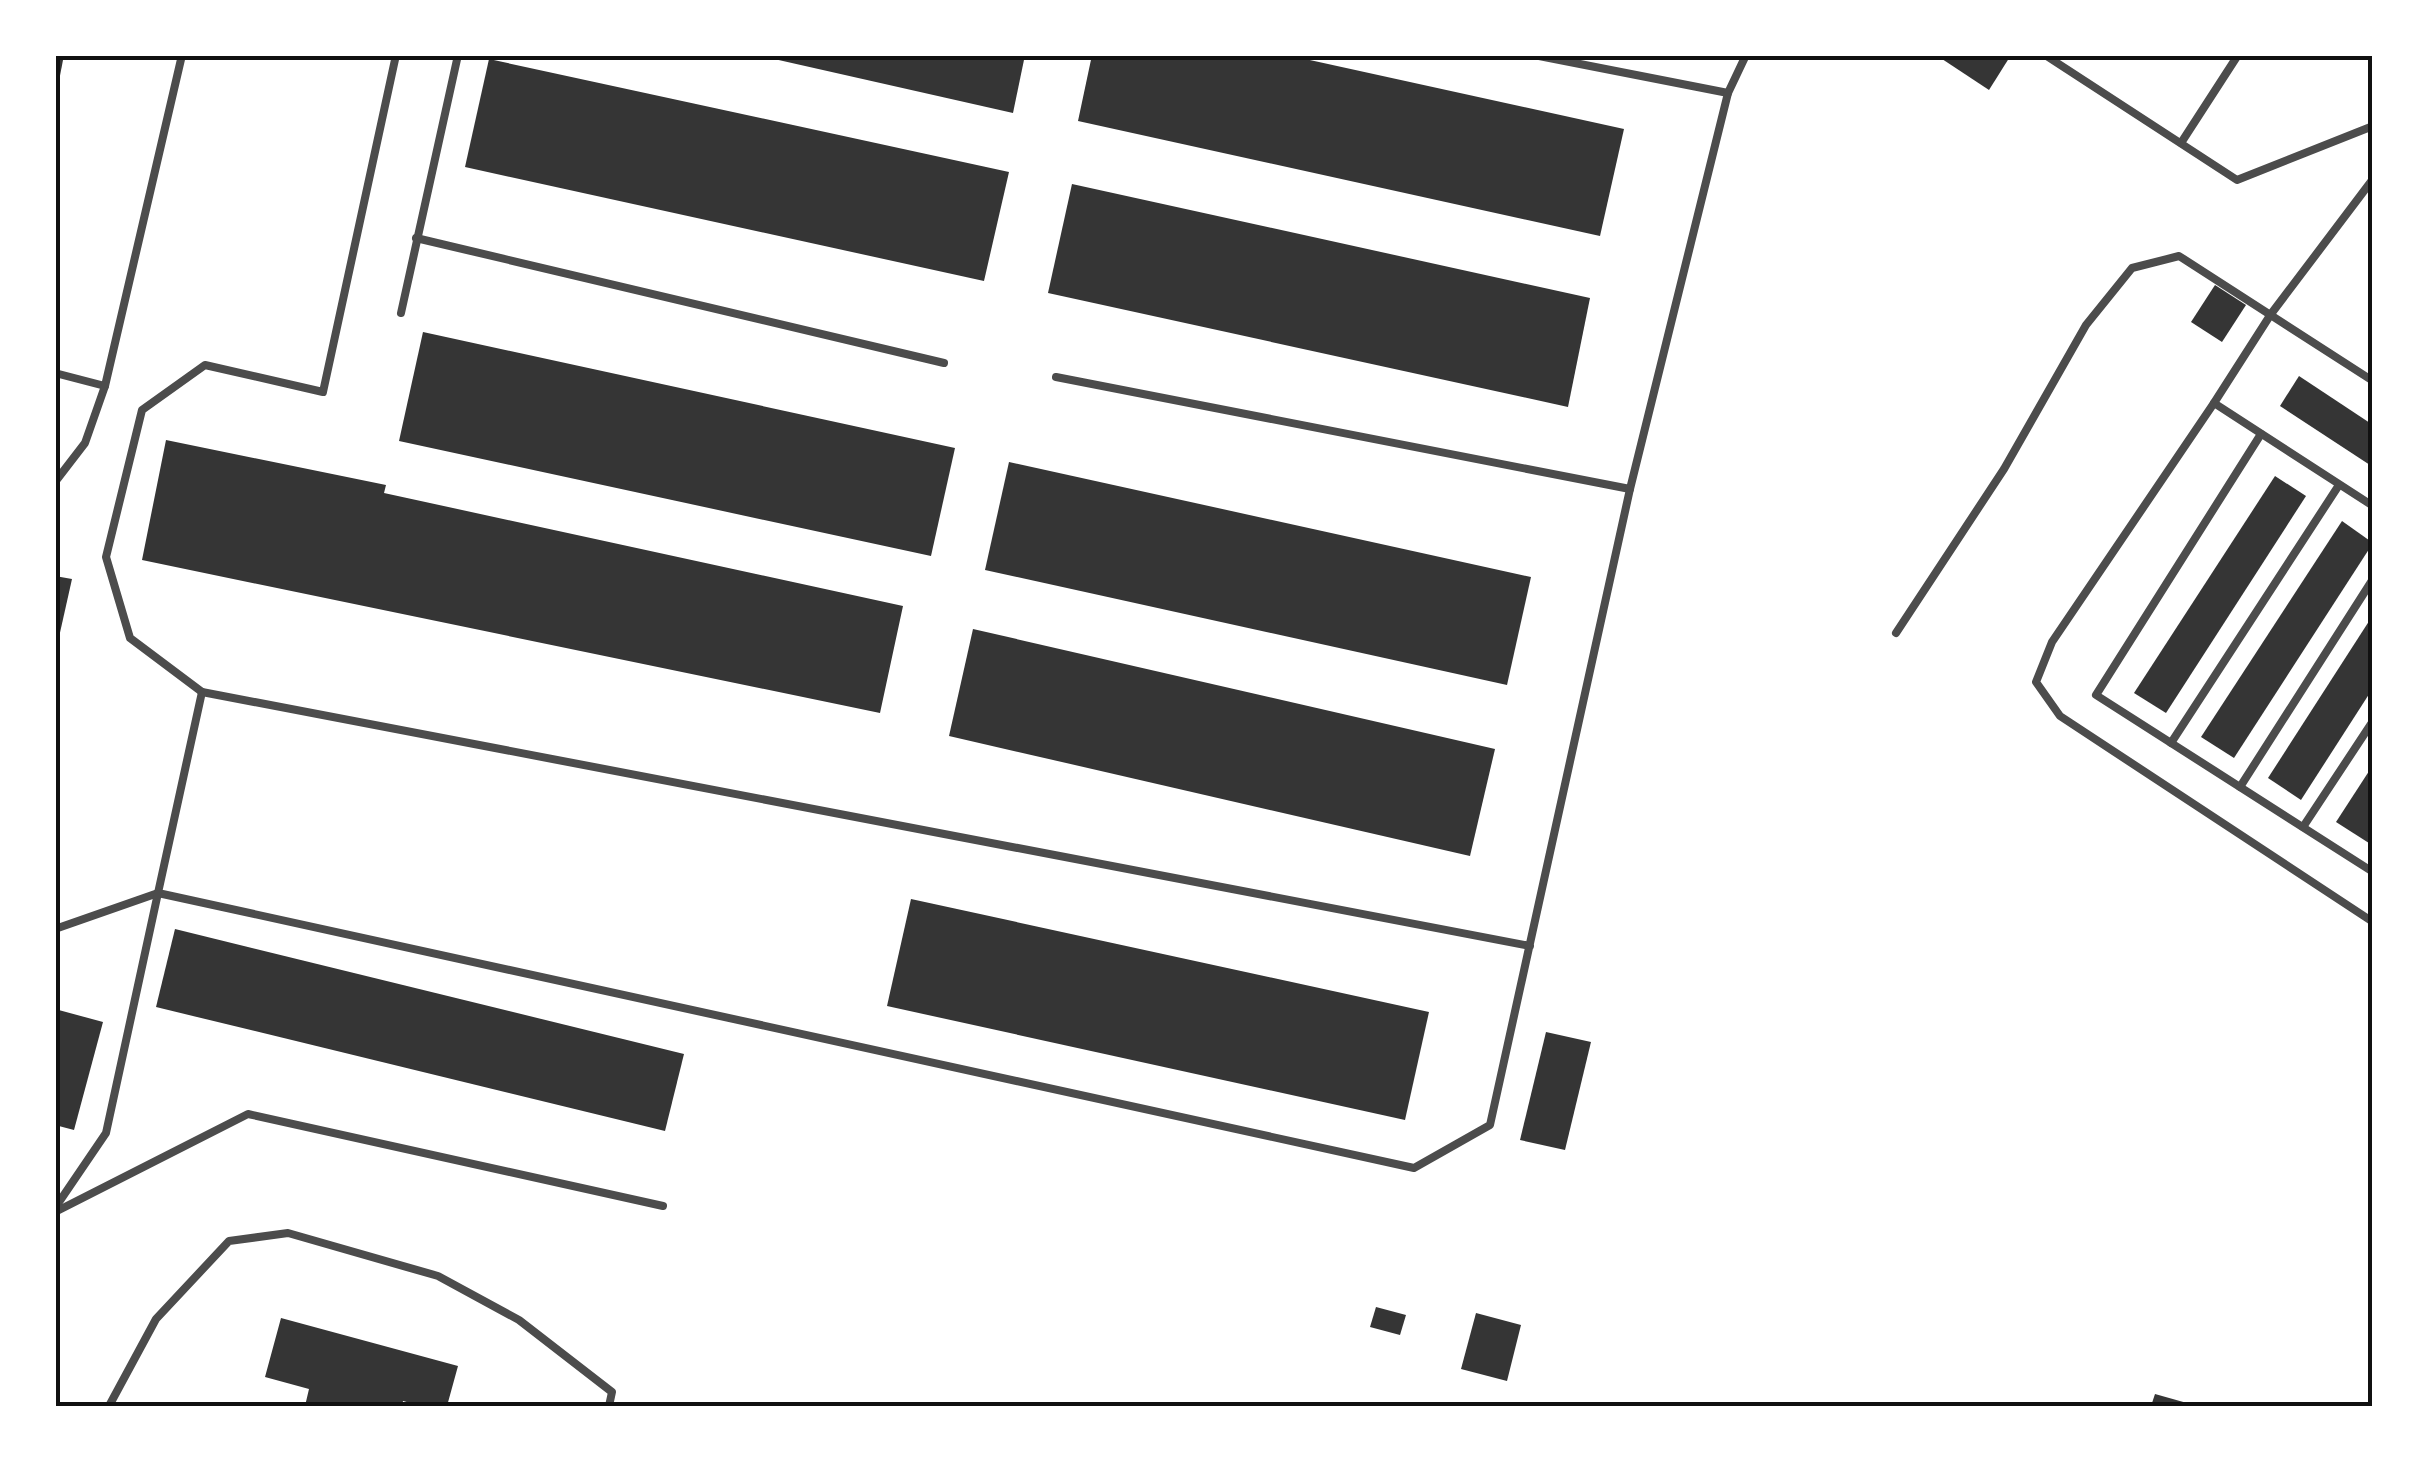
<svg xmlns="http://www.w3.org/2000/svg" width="2428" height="1461" font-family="'Noto Sans',sans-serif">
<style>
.building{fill:#353535}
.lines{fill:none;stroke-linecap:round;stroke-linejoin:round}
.service{stroke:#4c4c4c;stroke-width:8}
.neatline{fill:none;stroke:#111;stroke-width:4}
</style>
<rect width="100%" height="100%" fill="#fff"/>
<!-- building -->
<g class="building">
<path d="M55,55H64L57,91H55Z"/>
<path d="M757,55H1025L1013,113Z"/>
<path d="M1092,55H1287L1624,129L1600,236L1078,121Z"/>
<path d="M1936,55H2011L1989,90Z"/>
<path d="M489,59L1009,172L984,281L465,167Z"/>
<path d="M1072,184L1590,298L1568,407L1048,293Z"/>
<path d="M2215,285L2246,305L2222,342L2191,322Z"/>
<path d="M423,332L955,448L931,556L399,441Z"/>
<path d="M2299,376L2373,425V467L2280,406Z"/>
<path d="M166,440L386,485L384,493L903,606L880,713L142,560Z"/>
<path d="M1009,462L1531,577L1507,685L985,570Z"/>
<path d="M2275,476L2306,496L2166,713L2134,693Z"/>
<path d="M2342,521L2373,543L2234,758L2201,737Z"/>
<path d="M55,576L72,579L57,646H55Z"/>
<path d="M2373,615V688L2301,800L2268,778Z"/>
<path d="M973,629L1495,749L1470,856L949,736Z"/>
<path d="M2373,765V843L2372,845L2336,822Z"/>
<path d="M911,899L1429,1012L1405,1120L887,1006Z"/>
<path d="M175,929L684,1054L665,1131L156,1007Z"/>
<path d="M55,1009L103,1022L74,1130L55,1125Z"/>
<path d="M1546,1032L1591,1042L1565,1150L1520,1140Z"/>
<path d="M1376,1307L1406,1315L1400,1335L1370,1327Z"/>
<path d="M1476,1313L1521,1325L1507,1381L1461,1369Z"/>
<path d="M281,1318L458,1366L447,1406H421L403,1401L402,1406H305L309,1389L265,1377Z"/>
<path d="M2155,1394L2194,1405V1406H2151Z"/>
</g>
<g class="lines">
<!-- service -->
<g class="service">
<path d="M1534,55L1728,93"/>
<path d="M2045,55L2237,180L2373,126"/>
<path d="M2181,143L2238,55"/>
<path d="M2373,179L2271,314L2214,403L2373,506"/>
<path d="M416,238L944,363"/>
<path d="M401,313L458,55"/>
<path d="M55,373L105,386"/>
<path d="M1056,377L1630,489"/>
<path d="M2214,403L2052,642L2036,682L2060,716L2373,922"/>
<path d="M2261,434L2096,695L2373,872"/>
<path d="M55,482L85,443L105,386L182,55"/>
<path d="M1896,633L2004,469L2086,325L2132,268L2179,256L2373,381"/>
<path d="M202,692L130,638L106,557L142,410L205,365L323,392L396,55"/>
<path d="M2171,743L2339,485"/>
<path d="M2240,787L2373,579"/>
<path d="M2303,827L2373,721"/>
<path d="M55,929L158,893"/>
<path d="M1530,946L202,692L158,893L1414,1168L1490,1125L1630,489L1728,93L1746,55"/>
<path d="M55,1208L106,1133L158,893"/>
<path d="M55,1212L248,1114L663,1206"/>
<path d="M109,1406L156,1319L229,1241L288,1233L438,1276L519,1320L612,1392L609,1406"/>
</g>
</g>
<!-- border -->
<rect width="2428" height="1461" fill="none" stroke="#ffffff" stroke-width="115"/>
<rect x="58" y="58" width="2312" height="1346" class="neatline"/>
</svg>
